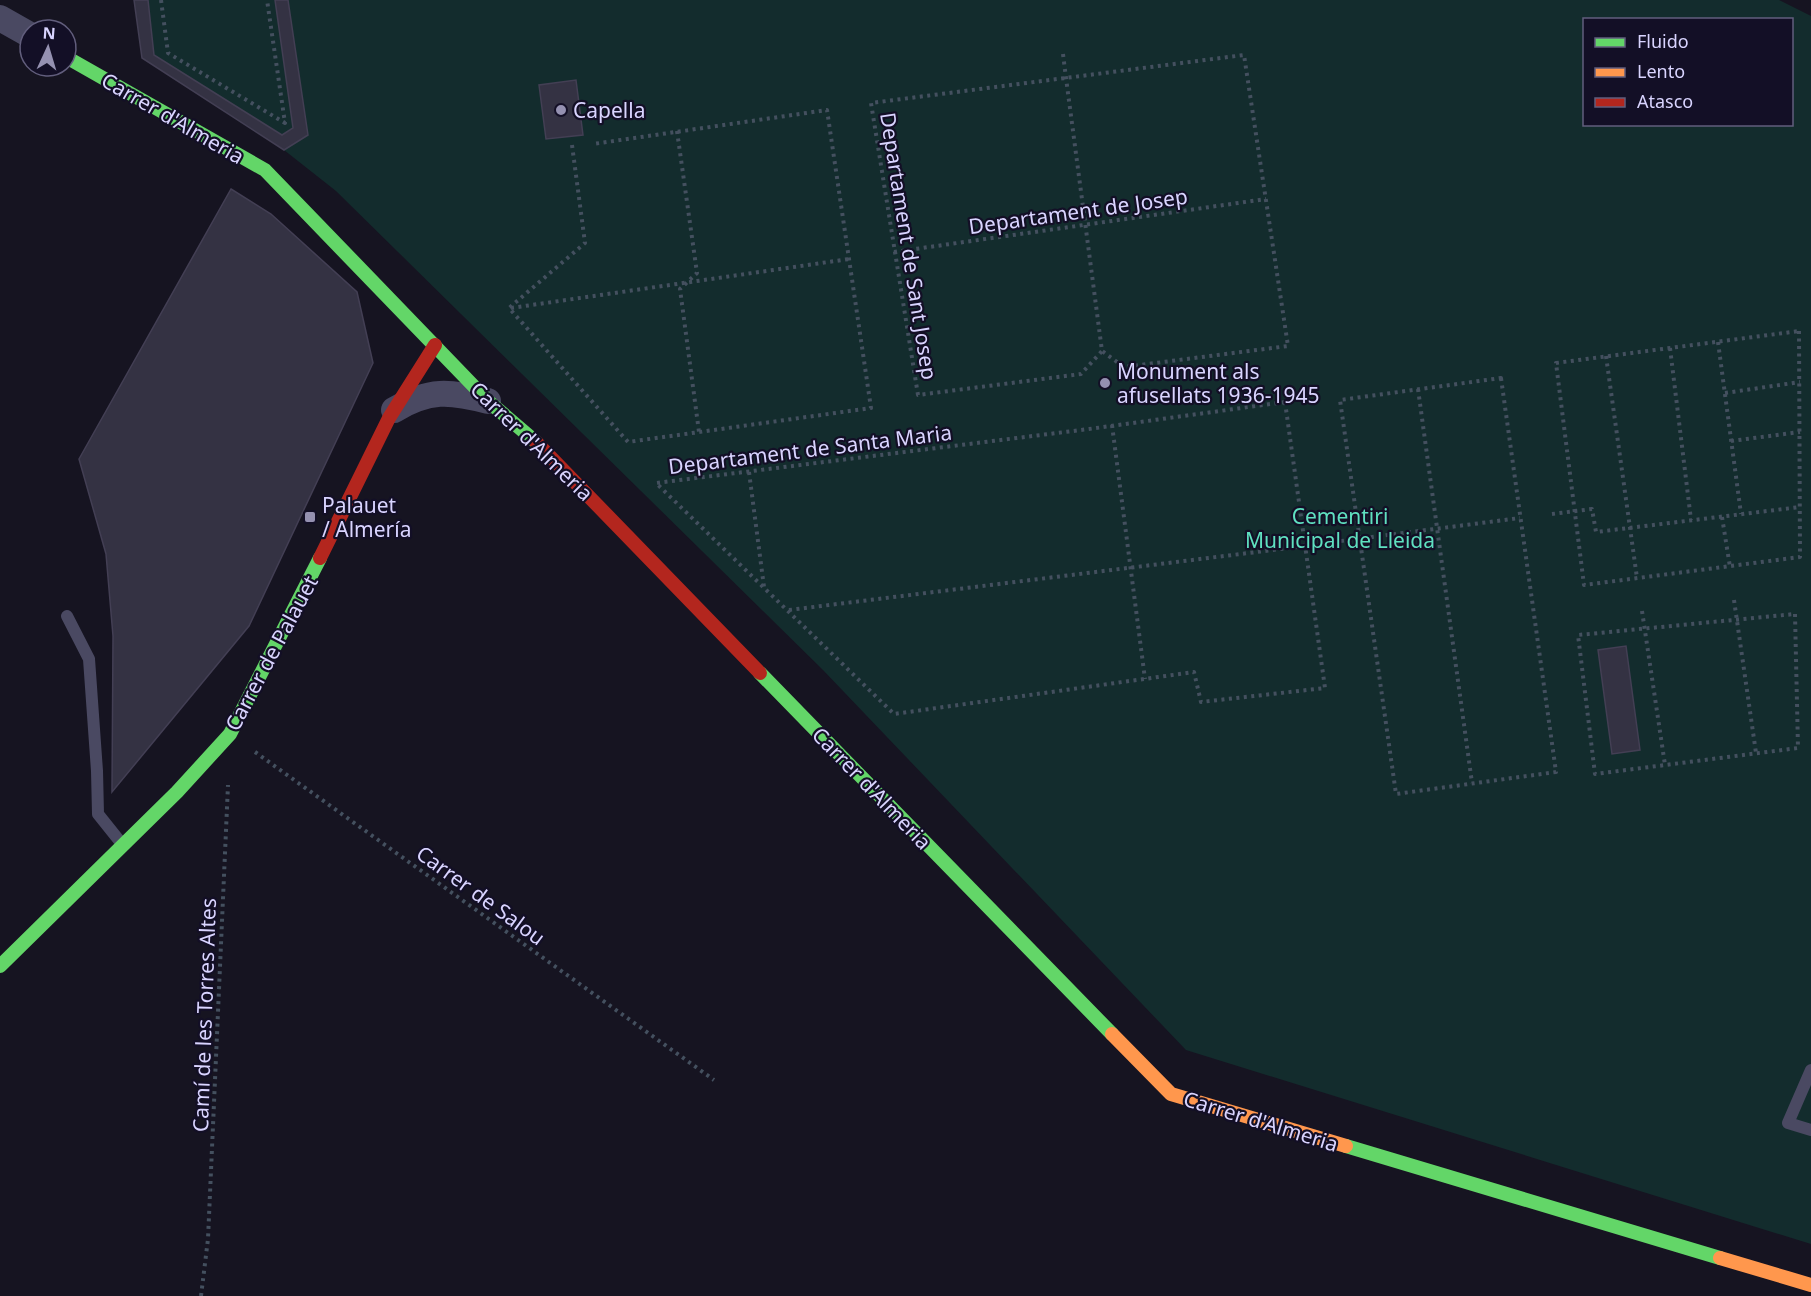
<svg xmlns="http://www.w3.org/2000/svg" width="1811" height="1296" font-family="'Noto Sans',sans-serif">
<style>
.green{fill:#132c2d;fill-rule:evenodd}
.building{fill:#343243;stroke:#433f54;stroke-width:1.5}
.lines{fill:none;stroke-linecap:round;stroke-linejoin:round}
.path{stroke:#44505f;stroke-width:4;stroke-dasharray:3 4.5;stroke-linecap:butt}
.lane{stroke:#4a4962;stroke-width:12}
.street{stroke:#4a4962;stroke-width:26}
.fast{stroke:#63d668;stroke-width:14}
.slow{stroke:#ff974d;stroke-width:14}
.jam{stroke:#b3261e;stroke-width:14}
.poi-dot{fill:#9591b1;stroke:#130f26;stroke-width:2}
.labels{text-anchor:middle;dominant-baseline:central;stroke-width:4.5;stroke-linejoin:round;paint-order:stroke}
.poi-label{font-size:21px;fill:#d9d4ff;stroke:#130f26;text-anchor:start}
.street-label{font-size:21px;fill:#d9d4ff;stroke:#130f26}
.park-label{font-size:21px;fill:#5fe0c0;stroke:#130f26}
</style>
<rect width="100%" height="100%" fill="#161421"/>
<!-- green -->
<path class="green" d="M134,0H1779L1811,16V1244L1186,1050L823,670L336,191L284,150L142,58ZM1584,20H1792V124H1584Z"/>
<!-- building -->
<g class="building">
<path d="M134,0H148L154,55L282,135L293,128L275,0H288L308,135L284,150L142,58Z"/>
<path d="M576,80L583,135L546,139L539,85Z"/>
<path d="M231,189L271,214L357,292L373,363L249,626L112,792L113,636L106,554L79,459Z"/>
<path d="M1626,646L1640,750L1612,754L1598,650Z"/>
</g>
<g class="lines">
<!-- path -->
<g class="path">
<path d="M161,0L168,53L285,123L267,0"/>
<path d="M1063,54L1066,78L1102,351L1081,374L918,395L871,103L1244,55L1288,346L1124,367L1102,351"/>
<path d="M677,131L697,273L680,289L699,432"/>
<path d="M572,145L585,243L509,308L628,442L871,408L827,110L593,144"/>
<path d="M894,252L1266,199"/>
<path d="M511,308L849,259"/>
<path d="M1799,331L1800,557L1584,585L1556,363Z"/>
<path d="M1718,342L1741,514"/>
<path d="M1670,348L1691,520"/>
<path d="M1606,356L1637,578"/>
<path d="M1501,378L1556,772L1396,794L1340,400Z"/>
<path d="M1418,389L1472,783"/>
<path d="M1725,393L1800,382"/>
<path d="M1285,402L1325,688L1201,702L1194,672L894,714L656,483L1089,429Z"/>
<path d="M1112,425L1145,679"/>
<path d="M1731,441L1800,432"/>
<path d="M749,472L764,587"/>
<path d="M1552,514L1592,509L1596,532L1800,507"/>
<path d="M1722,517L1730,567"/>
<path d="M1341,541L1520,518"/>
<path d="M1734,600L1756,753"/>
<path d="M789,610L1305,546"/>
<path d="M1642,611L1665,765"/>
<path d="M1795,614L1798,748L1595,774L1578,635Z"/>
<path d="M255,752L714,1080"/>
<path d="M201,1296L208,1239L228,785"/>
</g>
<!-- lane -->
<g class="lane">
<path d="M67,616L89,659L97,771L98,814L122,844"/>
<path d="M1811,1070L1788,1123L1811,1130"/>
</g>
<!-- street -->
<g class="street">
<path d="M0,18L30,35"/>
<path d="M394,410C429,389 450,391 488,401"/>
</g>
<!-- fast -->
<g class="fast">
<path d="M66,57L265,170L488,401L536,442"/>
<path d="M760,673L1112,1034"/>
<path d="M0,966L177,792L230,734L320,558"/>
<path d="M1346,1146L1720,1258"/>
</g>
<!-- slow -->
<g class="slow">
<path d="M1112,1034L1171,1094L1346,1146"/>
<path d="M1720,1258L1811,1285"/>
</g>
<!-- jam -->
<g class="jam">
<path d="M536,442L760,673"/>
<path d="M320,558L389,418L435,345"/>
</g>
</g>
<!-- markers -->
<g class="poi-dot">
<circle cx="561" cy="110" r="6"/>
<circle cx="1105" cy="383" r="6"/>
<rect x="304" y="511" width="12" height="12" rx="3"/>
</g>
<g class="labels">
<!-- poi labels -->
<g class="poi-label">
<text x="573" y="110">Capella</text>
<text x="1117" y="371">Monument als<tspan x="1117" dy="24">afusellats 1936-1945</tspan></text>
<text x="322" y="505">Palauet<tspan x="322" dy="24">/ Almería</tspan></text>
</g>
<!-- street labels -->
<g class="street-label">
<text transform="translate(173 118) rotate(30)">Carrer d'Almeria</text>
<text transform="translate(1078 211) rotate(-8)">Departament de Josep</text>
<text transform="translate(909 246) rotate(81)">Departament de Sant Josep</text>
<text transform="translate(532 441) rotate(44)">Carrer d'Almeria</text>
<text transform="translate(810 449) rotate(-7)">Departament de Santa Maria</text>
<text transform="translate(271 653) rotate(-62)">Carrer de Palauet</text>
<text transform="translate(872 788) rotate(46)">Carrer d'Almeria</text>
<text transform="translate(481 895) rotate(36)">Carrer de Salou</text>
<text transform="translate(204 1015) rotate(-88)">Camí de les Torres Altes</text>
<text transform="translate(1261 1121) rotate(17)">Carrer d'Almeria</text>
</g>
<!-- park labels -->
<g class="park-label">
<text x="1340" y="516">Cementiri<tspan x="1340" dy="24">Municipal de Lleida</tspan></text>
</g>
</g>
<!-- legend -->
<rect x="1583" y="18" width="210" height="108" fill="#130f26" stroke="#625e7d" stroke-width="1.5"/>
<rect x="1595" y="38" width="30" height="9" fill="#63d668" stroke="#625e7d" stroke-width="1.5"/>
<text x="1637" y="48" font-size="18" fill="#d9d4ff">Fluido</text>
<rect x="1595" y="68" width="30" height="9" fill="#ff974d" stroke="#625e7d" stroke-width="1.5"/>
<text x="1637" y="78" font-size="18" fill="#d9d4ff">Lento</text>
<rect x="1595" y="98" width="30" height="9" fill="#b3261e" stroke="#625e7d" stroke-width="1.5"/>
<text x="1637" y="108" font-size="18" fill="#d9d4ff">Atasco</text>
<!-- north arrow -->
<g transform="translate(48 48) rotate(4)"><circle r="28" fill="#130f26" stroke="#625e7d" stroke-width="1.5"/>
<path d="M0-4.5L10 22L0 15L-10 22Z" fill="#9591b1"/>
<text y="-9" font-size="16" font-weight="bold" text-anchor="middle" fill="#d9d4ff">N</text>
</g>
</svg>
